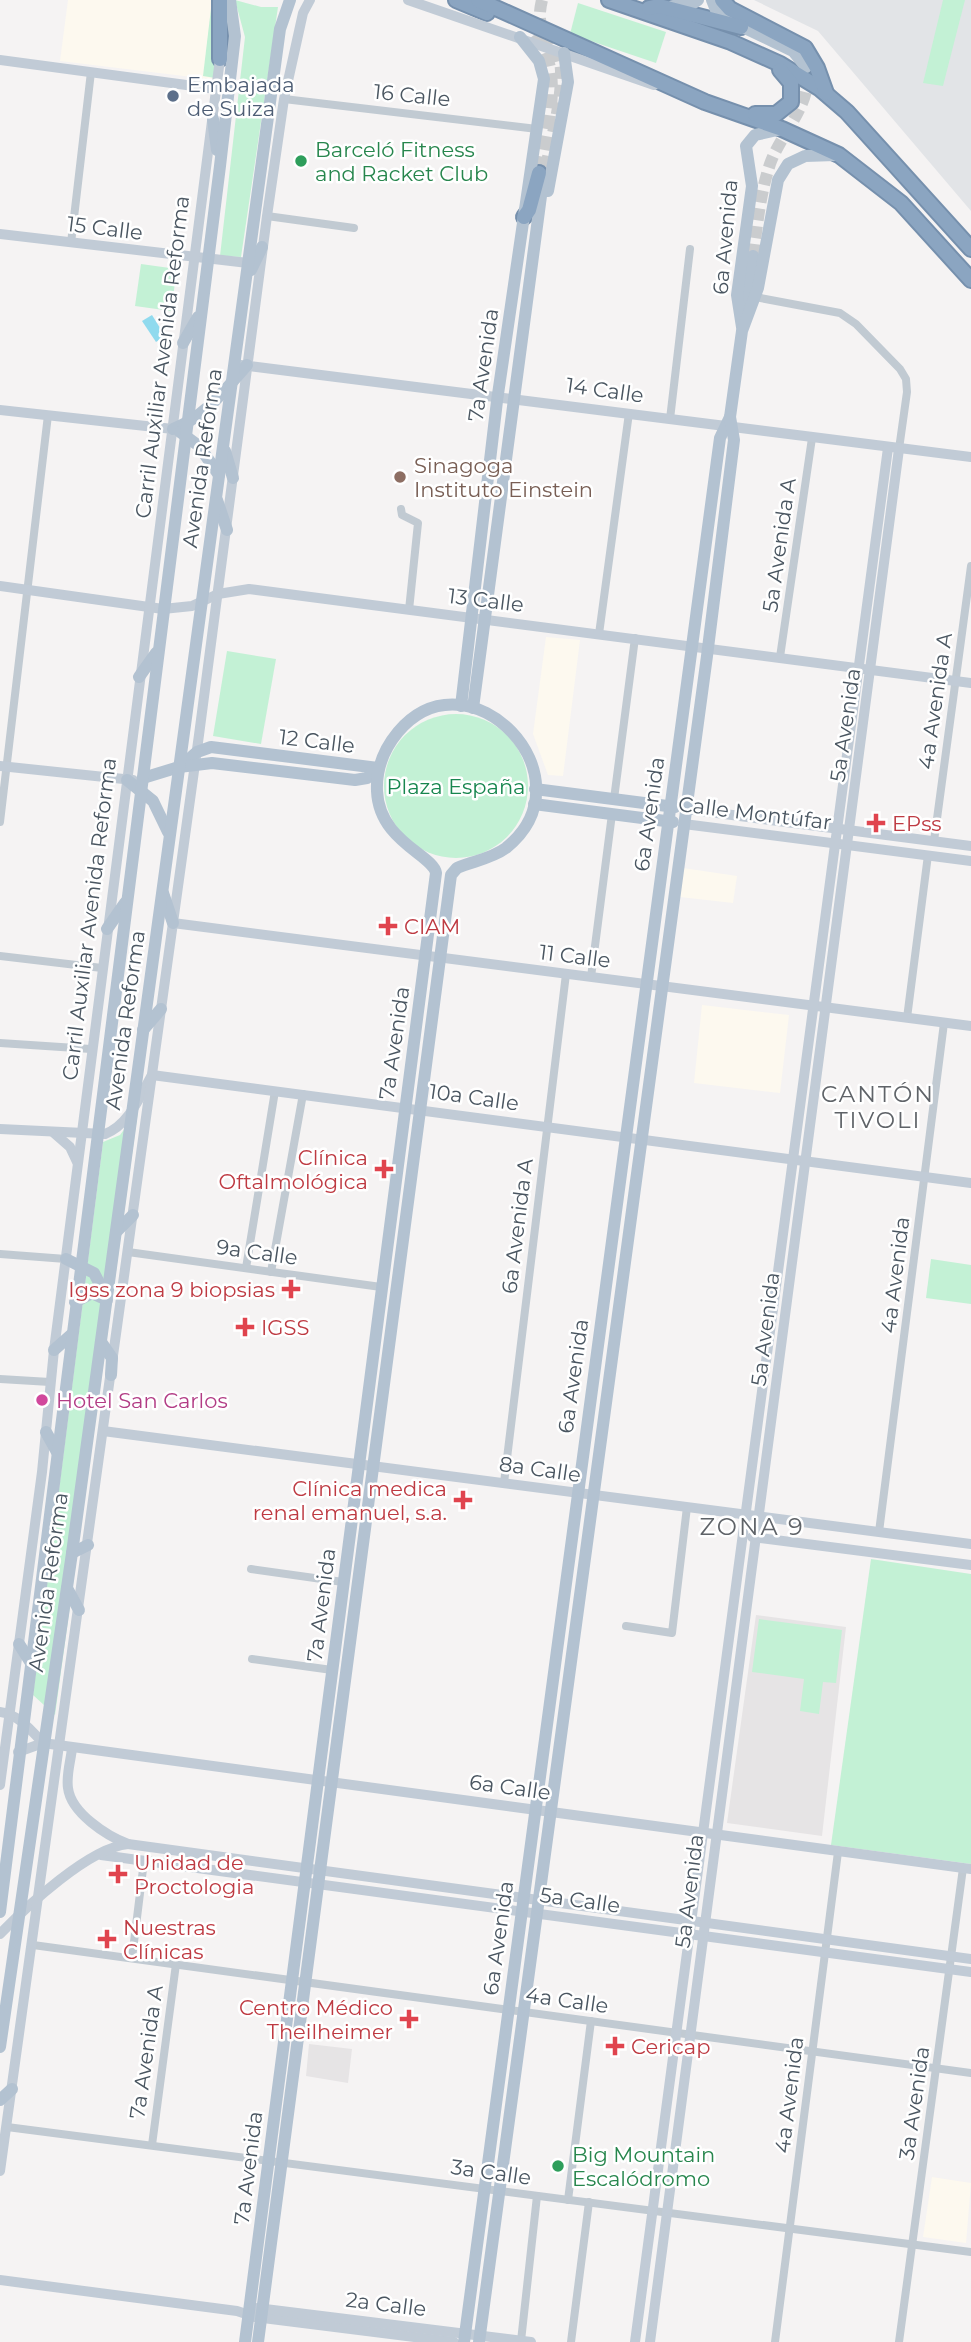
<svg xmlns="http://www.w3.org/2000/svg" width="971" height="2342" font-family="Montserrat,sans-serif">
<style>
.commercial{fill:#fdf9ef}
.education{fill:#e6e4e5}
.airport{fill:#e2e4e7}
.green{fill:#c3f1d5}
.water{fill:#90daee}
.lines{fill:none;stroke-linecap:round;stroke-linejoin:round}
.primary-tunnel{stroke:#caccce;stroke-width:12;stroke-dasharray:12 6;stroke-linecap:butt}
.highway-tunnel{stroke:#caccce;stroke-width:14;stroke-dasharray:14 7;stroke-linecap:butt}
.highway-casing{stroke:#7690ad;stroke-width:18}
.street{stroke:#c1cad2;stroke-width:8}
.secondary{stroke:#c1cbd6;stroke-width:10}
.primary{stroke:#b3c2d1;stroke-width:12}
.highway{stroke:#8ba5c1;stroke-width:14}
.service-dot{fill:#5c6f8a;stroke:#fff;stroke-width:2.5}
.leisure-dot{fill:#2e9e5b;stroke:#fff;stroke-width:2.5}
.education-dot{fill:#8d6e63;stroke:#fff;stroke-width:2.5}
.health-dot{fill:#e0444e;stroke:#fff;stroke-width:2.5}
.hotel-dot{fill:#d1479c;stroke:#fff;stroke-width:2.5}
.labels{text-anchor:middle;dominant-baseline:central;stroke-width:5;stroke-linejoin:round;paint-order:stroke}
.service-label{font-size:21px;fill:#4e5e75;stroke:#fff;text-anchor:start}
.street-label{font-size:21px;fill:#4a5661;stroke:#fff}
.leisure-label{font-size:21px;fill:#27864d;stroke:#fff;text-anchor:start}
.education-label{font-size:21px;fill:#785e54;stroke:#fff;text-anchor:start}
.park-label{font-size:21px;fill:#17864f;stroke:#fff}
.health-label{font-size:21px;fill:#be3a42;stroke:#fff;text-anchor:start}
.hotel-label{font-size:21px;fill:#b23c85;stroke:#fff;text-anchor:start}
.neighbourhood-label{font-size:23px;letter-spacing:2px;fill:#5f6368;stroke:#fff}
.quarter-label{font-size:24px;letter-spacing:2px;fill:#5f6368;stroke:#fff}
</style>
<rect width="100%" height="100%" fill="#f5f3f3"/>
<!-- commercial -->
<g class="commercial">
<path d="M68,0H216L217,80L60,61Z"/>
<path d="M546,637L580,640L563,776L548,775L533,734Z"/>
<path d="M683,868L737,876L733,903L680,897Z"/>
<path d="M702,1005L789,1015L780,1093L694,1083Z"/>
<path d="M932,2177L971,2183L966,2243L923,2237Z"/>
</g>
<!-- education -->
<g class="education">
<path d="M756,1615L846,1627L822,1836L727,1823Z"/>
<path d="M309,2044L352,2049L348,2083L306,2076Z"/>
</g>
<!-- airport -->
<path class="airport" d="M754,0H971V211L818,31Z"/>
<!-- green -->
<g class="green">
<path d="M212,0L218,10L215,78L203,76Z"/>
<path d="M235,0L261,7H278L241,257L220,256L245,37Z"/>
<path d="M943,0H965L943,86L923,83Z"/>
<path d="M578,3L666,32L656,63L570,34Z"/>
<path d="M141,264L177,269L171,311L135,306Z"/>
<path d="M227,651L276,659L261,744L213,736Z"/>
<circle cx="456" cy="786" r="72"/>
<path d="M138,1111L55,1715L33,1695L103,1142L120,1135Z"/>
<path d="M931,1259L971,1265V1304L926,1298Z"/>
<path d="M871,1559L971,1574V1864L831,1845Z"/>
<path d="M759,1619L842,1630L836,1683L823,1682L819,1714L800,1711L804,1679L752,1672Z"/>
</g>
<!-- water -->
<path class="water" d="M152,315L165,336L156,342L142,321Z"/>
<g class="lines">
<!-- primary-tunnel -->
<g class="primary-tunnel">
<path d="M542,0C532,41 560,39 561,71C562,104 550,141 545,174"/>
<path d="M753,256C757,225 760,194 770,164C780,135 811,105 807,74"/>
</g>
<!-- highway-tunnel -->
<path class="highway-tunnel" d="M534,35C565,74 545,128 539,173"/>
<defs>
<g id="highway">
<path d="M456,0L487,13"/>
<path d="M478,0L705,102L782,129L839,155L901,203L971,280"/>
<path d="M609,0L731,42L780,64L819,88L847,112L971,249"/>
<path d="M722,0L730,9L805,48L817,68L826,93"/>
<path d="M649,8L659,6L741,27"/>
<path d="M220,59V0"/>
<path d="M755,114H776L791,102V83L780,70"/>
<path d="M524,217L529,210L539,173"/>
</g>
</defs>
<!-- highway casing -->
<use href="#highway" class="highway-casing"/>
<!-- street -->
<g class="street">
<path d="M284,99L537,129"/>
<path d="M267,216L354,228"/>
<path d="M71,243L91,72"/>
<path d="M755,297L840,313L856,324L900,369L906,379L907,392L899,449"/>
<path d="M670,419L690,249"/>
<path d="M401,509L402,515L418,523L409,610"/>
<path d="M599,634L629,413"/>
<path d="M780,657L812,438"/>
<path d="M614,799L635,638"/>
<path d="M0,822L48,415"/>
<path d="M934,841L971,566"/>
<path d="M0,956L102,968"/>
<path d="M591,977L612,814"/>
<path d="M907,1018L928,855"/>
<path d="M0,1043L91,1049"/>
<path d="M128,1252L381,1287"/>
<path d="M0,1254L66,1259"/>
<path d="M246,1268L275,1091"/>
<path d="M271,1272L303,1094"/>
<path d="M0,1379L50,1382"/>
<path d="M504,1483L566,974"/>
<path d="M879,1532L944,1023"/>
<path d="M251,1569L343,1582"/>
<path d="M626,1626L672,1633L687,1507"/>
<path d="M252,1659L332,1670"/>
<path d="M33,1945L971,2073"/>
<path d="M132,1958L144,1861"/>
<path d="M7,2127L971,2252"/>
<path d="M152,2145L176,1964"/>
<path d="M568,2200L591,2021"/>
<path d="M521,2341L537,2196"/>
<path d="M571,2342L589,2202"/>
<path d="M775,2342L838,1852"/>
<path d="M899,2342L963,1868"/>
</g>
<!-- secondary -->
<g class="secondary">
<path d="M408,0L654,85"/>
<path d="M0,60L216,89"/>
<path d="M0,234L248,263"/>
<path d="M241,365L971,457"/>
<path d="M0,410L173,429"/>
<path d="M0,586L163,609L192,606L218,594L249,589L971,683"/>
<path d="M0,766L133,780"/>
<path d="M686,809L971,846"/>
<path d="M684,824L971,861"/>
<path d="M173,923L971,1026"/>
<path d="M0,1129L105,1134C129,1125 140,1096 152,1075L971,1183"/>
<path d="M54,1133L70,1147L77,1162"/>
<path d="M103,1431L971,1544"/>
<path d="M752,1537L971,1565"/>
<path d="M0,1712C18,1714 31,1730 43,1743"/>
<path d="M72,1748C71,1760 66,1775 68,1788C71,1813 107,1836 128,1844L971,1959"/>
<path d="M18,1752L43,1743L971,1869"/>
<path d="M0,1785L42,1472L54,1350L220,59"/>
<path d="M101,1855L971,1972"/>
<path d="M0,1934C27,1906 89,1848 128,1844"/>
<path d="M0,2171L199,735L267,216L284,99L303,13L310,0"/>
<path d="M0,2280L237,2311L255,2317L454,2342"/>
<path d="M257,2308L531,2342"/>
<path d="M635,2342L888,448"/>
<path d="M650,2342L899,449"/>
</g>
<!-- primary -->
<g class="primary">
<path d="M712,0L716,10L724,18L793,51L806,67"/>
<path d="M673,6H689L698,0"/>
<path d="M213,119L217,150"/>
<path d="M548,191L568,82L564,53"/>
<path d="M251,270L262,247"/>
<path d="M746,307L753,256"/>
<path d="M742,327L737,295L752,186L746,146L755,135L782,129"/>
<path d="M183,343L198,317"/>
<path d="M173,429C206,416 224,391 247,365"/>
<path d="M180,432L199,446L219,475"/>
<path d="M225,451L233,478"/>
<path d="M217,500L227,530"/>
<path d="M139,677L156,653"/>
<path d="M461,706L497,401L544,79L539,61L520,37"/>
<path d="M473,708L543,181"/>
<path d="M180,767L197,752L211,747L378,768"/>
<path d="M143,778L179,767L212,763L355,780L367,778L378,768"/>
<path d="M127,780L153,801L168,832"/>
<path d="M535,789L675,807"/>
<path d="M534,804L673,822"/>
<path d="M163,893L173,923"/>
<path d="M107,929L125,903"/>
<path d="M143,1030L161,1009"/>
<path d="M116,1232L133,1215"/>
<path d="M66,1259L94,1273L106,1296"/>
<path d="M75,1302L92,1293L107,1300"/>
<path d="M101,1342L112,1358L111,1375"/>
<path d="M54,1350L71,1335"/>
<path d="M46,1432L57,1452"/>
<path d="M72,1553L88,1545"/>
<path d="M67,1588L79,1610"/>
<path d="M19,1644L31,1663"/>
<path d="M0,1912L220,166L235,36L230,0"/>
<path d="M0,2047L72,1553L280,29L290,0"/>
<path d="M0,2100L12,2089"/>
<path d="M245,2342L436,873C433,855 379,841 377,791C376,769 384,749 398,732C469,648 594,777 506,848C491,859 473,861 457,868L451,875L258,2342"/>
<path d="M464,2342L720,438L730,417L742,331L758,288L778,180L788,164L805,156L835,155"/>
<path d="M479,2342L707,656L734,440L730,417"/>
</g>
<!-- highway -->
<use href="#highway" class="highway"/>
</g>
<!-- markers -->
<circle class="service-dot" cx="173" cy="96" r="7"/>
<g class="leisure-dot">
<circle cx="301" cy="161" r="7"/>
<circle cx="558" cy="2166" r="7"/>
</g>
<circle class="education-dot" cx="400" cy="477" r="7"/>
<g class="health-dot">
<path d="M872.5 812.5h7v7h7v7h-7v7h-7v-7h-7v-7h7z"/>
<path d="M384.5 915.5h7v7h7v7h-7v7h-7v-7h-7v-7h7z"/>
<path d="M380.5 1158.5h7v7h7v7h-7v7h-7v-7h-7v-7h7z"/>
<path d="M287.5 1278.5h7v7h7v7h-7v7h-7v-7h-7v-7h7z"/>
<path d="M241.5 1316.5h7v7h7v7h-7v7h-7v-7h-7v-7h7z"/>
<path d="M459.5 1489.5h7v7h7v7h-7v7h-7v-7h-7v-7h7z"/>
<path d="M114.5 1863.5h7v7h7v7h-7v7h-7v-7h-7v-7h7z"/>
<path d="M103.5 1928.5h7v7h7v7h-7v7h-7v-7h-7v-7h7z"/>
<path d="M405.5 2008.5h7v7h7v7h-7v7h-7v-7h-7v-7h7z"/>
<path d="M611.5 2035.5h7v7h7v7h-7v7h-7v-7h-7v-7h7z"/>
</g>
<circle class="hotel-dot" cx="42" cy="1400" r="7"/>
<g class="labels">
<!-- service labels -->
<g class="service-label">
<text x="187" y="84">Embajada<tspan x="187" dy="24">de Suiza</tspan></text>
</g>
<!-- street labels -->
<g class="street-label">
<text transform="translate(412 95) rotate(6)">16 Calle</text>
<text transform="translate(105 228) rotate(7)">15 Calle</text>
<text transform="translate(725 237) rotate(-85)">6a Avenida</text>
<text transform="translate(162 357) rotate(-83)">Carril Auxiliar Avenida Reforma</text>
<text transform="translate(483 365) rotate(-82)">7a Avenida</text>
<text transform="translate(605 390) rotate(8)">14 Calle</text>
<text transform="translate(202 458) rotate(-82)">Avenida Reforma</text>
<text transform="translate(779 545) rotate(-82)">5a Avenida A</text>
<text transform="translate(486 600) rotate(7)">13 Calle</text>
<text transform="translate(935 701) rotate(-82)">4a Avenida A</text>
<text transform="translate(845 725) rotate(-82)">5a Avenida</text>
<text transform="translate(317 741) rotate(7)">12 Calle</text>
<text transform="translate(755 813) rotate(7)">Calle Montúfar</text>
<text transform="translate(649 814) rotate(-82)">6a Avenida</text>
<text transform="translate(89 919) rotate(-83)">Carril Auxiliar Avenida Reforma</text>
<text transform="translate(575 956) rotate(7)">11 Calle</text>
<text transform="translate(125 1020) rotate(-82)">Avenida Reforma</text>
<text transform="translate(394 1043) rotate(-82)">7a Avenida</text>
<text transform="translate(474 1097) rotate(8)">10a Calle</text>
<text transform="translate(517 1226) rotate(-83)">6a Avenida A</text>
<text transform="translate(257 1252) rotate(8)">9a Calle</text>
<text transform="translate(895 1275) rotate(-83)">4a Avenida</text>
<text transform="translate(765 1329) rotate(-83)">5a Avenida</text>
<text transform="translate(573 1376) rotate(-82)">6a Avenida</text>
<text transform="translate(540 1469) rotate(8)">8a Calle</text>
<text transform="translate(48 1582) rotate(-82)">Avenida Reforma</text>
<text transform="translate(321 1605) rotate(-83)">7a Avenida</text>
<text transform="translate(510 1787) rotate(8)">6a Calle</text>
<text transform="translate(689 1891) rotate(-83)">5a Avenida</text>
<text transform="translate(580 1900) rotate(8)">5a Calle</text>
<text transform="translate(498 1938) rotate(-82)">6a Avenida</text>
<text transform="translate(567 2000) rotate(8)">4a Calle</text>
<text transform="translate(146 2052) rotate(-82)">7a Avenida A</text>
<text transform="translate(789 2095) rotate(-83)">4a Avenida</text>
<text transform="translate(914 2103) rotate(-82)">3a Avenida</text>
<text transform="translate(248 2168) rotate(-83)">7a Avenida</text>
<text transform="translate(491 2172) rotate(8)">3a Calle</text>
<text transform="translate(386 2304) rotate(7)">2a Calle</text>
</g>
<!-- leisure labels -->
<g class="leisure-label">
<text x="315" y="149">Barceló Fitness<tspan x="315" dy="24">and Racket Club</tspan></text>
<text x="572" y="2154">Big Mountain<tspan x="572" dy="24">Escalódromo</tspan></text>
</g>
<!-- education labels -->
<g class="education-label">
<text x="414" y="465">Sinagoga<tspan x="414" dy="24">Instituto Einstein</tspan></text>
</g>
<!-- park labels -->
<g class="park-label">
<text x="456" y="786">Plaza España</text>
</g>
<!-- health labels -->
<g class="health-label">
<text x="892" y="823">EPss</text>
<text x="404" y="926">CIAM</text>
<text x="368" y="1157" text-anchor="end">Clínica<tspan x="368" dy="24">Oftalmológica</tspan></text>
<text x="275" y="1289" text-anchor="end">Igss zona 9 biopsias</text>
<text x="261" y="1327">IGSS</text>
<text x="447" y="1488" text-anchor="end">Clínica medica<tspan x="447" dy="24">renal emanuel, s.a.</tspan></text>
<text x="134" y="1862">Unidad de<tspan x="134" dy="24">Proctologia</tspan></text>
<text x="123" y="1927">Nuestras<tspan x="123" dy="24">Clínicas</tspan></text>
<text x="393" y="2007" text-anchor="end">Centro Médico<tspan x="393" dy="24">Theilheimer</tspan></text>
<text x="631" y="2046">Cericap</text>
</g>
<!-- hotel labels -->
<g class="hotel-label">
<text x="56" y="1400">Hotel San Carlos</text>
</g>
<!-- neighbourhood labels -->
<g class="neighbourhood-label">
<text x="878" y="1094">CANTÓN<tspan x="878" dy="26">TIVOLI</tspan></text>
</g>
<!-- quarter labels -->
<g class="quarter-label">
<text x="752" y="1526">ZONA 9</text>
</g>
</g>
</svg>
